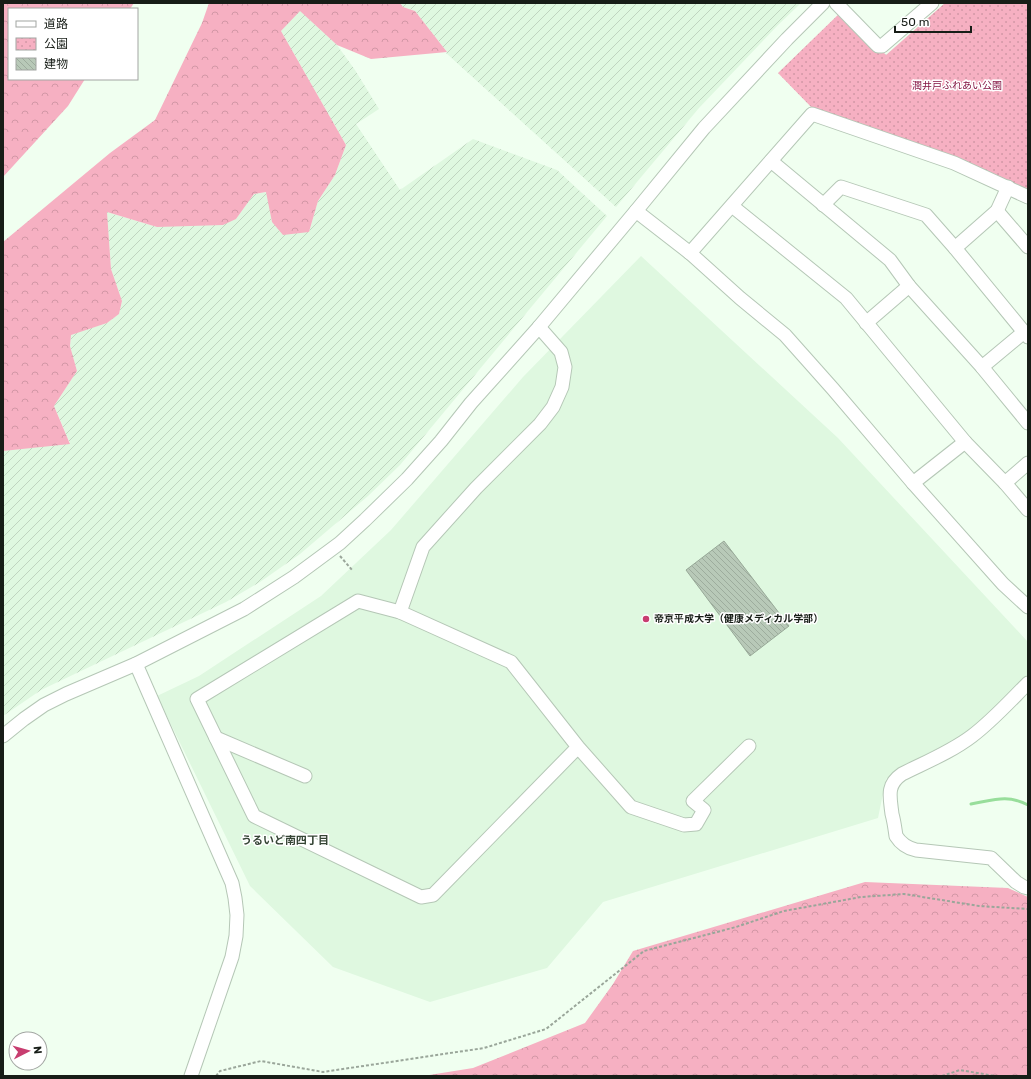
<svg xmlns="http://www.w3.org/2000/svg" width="1031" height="1079" font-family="Rubik,'Noto Sans JP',sans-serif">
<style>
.built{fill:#dff8e0}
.industrial{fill:url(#industrial-furrows)}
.forest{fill:url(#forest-crowns)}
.park{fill:url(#park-dots)}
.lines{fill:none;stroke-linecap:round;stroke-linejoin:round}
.stream{stroke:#98de9b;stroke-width:3}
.building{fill:url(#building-back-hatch);stroke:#97a897}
.minor-casing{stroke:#b5c7b6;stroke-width:15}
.path{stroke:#9aa69a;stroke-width:2;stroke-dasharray:3 2;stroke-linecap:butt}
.minor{stroke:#fff;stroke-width:13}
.poi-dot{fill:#c83d70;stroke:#fff;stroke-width:1.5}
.labels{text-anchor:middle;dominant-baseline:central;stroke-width:3;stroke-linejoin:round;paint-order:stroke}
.park-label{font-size:10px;fill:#841543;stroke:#fff}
.poi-label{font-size:10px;font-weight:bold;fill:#171d17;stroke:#fff;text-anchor:start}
.neighbourhood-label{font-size:11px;font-weight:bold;fill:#364536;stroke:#fff}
</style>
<defs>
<pattern id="industrial-furrows" width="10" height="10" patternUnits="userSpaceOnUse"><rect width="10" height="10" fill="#dff8e0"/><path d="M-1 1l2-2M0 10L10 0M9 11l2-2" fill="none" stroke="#bfd4bf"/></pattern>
<pattern id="forest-crowns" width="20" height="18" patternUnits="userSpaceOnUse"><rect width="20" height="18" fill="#f6b0c2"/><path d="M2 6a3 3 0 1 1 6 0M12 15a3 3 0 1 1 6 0" fill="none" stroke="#d297a6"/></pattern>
<pattern id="park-dots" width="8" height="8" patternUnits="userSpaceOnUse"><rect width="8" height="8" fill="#f6b0c2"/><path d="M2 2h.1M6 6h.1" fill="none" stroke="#d297a6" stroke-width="1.8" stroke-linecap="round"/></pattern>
<pattern id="building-back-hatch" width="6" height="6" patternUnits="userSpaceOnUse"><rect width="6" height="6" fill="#b8c9b8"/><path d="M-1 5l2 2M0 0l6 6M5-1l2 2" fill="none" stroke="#9dac9d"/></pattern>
</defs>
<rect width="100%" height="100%" fill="#f0fff0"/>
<!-- built -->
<path class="built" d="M641,256L838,438L1028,642V674L979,727L886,779L878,818L603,902L547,968L430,1002L333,967L250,886L157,696L199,676L321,596L391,530L523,377Z"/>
<!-- industrial -->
<g class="industrial">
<path d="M400,3H801L778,25L699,108L616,207L446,53L447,52L415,11L403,7Z"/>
<path d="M300,10L337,45L355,70L379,109L356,124L400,190L473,139L557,170L607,216L400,465L368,496L300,554L260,582L226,602L41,690L3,716V451L70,443L54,406L77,371L70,346L71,334L107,323L119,314L122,301L111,269L107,212L157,227L236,219L254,194L267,192L272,222L309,232L318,201L335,175L346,145L281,31Z"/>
</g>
<!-- forest -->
<g class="forest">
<path d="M3,3H134L130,9H9V79H85L68,106L3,177Z"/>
<path d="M209,3H400L403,7L415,11L447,52L371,59L337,45L300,11L281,31L346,145L335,175L318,201L309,232L283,235L272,222L266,192L254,194L236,219L223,225L157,227L107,212L111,269L122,301L119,314L107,323L71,335L70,346L77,371L54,406L70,444L3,451V242L110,153L155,120L202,23Z"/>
<path d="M865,882L1008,888L1028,897V1076H423L473,1068L585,1023L613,984L633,951Z"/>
</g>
<!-- park -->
<path class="park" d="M945,3H1028V191L816,112L778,73L843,10L886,55Z"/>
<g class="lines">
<!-- stream -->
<path class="stream" d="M971,804C994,800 1007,794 1028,805"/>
</g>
<!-- building -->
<path class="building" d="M724,541L789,626L750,656L686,570Z"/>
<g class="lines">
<defs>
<g id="minor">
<path d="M836,3L876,44L878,46H882L932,3"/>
<path d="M771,161L890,260L909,286L982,367L1028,423"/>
<path d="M823,205L841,187L926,215L955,248L1028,337"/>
<path d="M732,206L846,298L965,442L1005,483L1028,510"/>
<path d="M636,211L690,253L740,298L785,335L833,389L913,483L1003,584L1028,607"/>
<path d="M997,211L1028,247"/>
<path d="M955,248L997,211L1008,187"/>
<path d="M690,253L812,114L954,163L1028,197"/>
<path d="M866,323L909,286"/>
<path d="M982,367L1024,332"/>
<path d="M913,483L965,442"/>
<path d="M1005,483L1028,463"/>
<path d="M400,612L423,547L476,488L540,424L553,407L562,387L565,367L561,352L539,327"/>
<path d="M136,664L232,883L235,898L237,915L236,936L232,957L191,1076"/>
<path d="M1028,683C1010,701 992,721 972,736C951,752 926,762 902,774C886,785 890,797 892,814C894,821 895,829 896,836C901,844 907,848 916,850L991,858L1016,882L1024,887L1028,888"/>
<path d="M3,736L24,719L44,705L66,694L136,664L244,609L294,577L340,543L365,520L407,479L441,441L471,403L539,327L636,211L704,128L787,39L823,3"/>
<path d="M216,738L305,776"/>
<path d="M578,747L433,895L421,897L254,816L197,699L358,601L400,612L511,662L578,747L631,807L684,825L696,824L704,810L693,801L749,746"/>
</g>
</defs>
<!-- minor casing -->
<use href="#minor" class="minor-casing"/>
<!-- path -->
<g class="path">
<path d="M340,556L353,571"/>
<path d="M216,1076L220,1071L261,1061L323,1072L484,1048L546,1029L644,951L736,927L784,911L861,897L904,894L979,906L1028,909"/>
<path d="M942,1076L960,1070L995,1076"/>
</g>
<!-- minor -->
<use href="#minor" class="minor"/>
</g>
<!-- markers -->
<circle class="poi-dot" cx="646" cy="619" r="4"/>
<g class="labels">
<!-- park labels -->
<g class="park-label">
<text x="957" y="86">潤井戸ふれあい公園</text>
</g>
<!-- poi labels -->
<g class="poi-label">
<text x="654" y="619">帝京平成大学（健康メディカル学部）</text>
</g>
<!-- neighbourhood labels -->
<g class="neighbourhood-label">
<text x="285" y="840">うるいど南四丁目</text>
</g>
</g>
<!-- border -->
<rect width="1031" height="1079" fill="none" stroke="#171d17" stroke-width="8"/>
<!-- legend -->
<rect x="8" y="8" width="130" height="72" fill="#ffffff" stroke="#a2a5a2"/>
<rect x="16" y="21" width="20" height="6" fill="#ffffff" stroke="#a2a5a2"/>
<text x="44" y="28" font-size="12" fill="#171d17">道路</text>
<rect x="16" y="38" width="20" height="12" fill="url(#park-dots)" stroke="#a2a5a2"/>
<text x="44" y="48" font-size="12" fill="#171d17">公園</text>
<rect x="16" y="58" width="20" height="12" fill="url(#building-back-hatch)" stroke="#a2a5a2"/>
<text x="44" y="68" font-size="12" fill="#171d17">建物</text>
<!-- north arrow -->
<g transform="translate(28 1051) rotate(84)"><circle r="19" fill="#ffffff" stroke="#a2a5a2"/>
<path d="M0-3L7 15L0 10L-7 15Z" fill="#c83d70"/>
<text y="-6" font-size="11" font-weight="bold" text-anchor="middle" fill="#171d17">N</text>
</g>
<!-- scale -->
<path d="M895 26v6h76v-6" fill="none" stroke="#171d17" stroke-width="2"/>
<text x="901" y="26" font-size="12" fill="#171d17" stroke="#ffffff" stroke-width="3" paint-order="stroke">50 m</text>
</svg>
